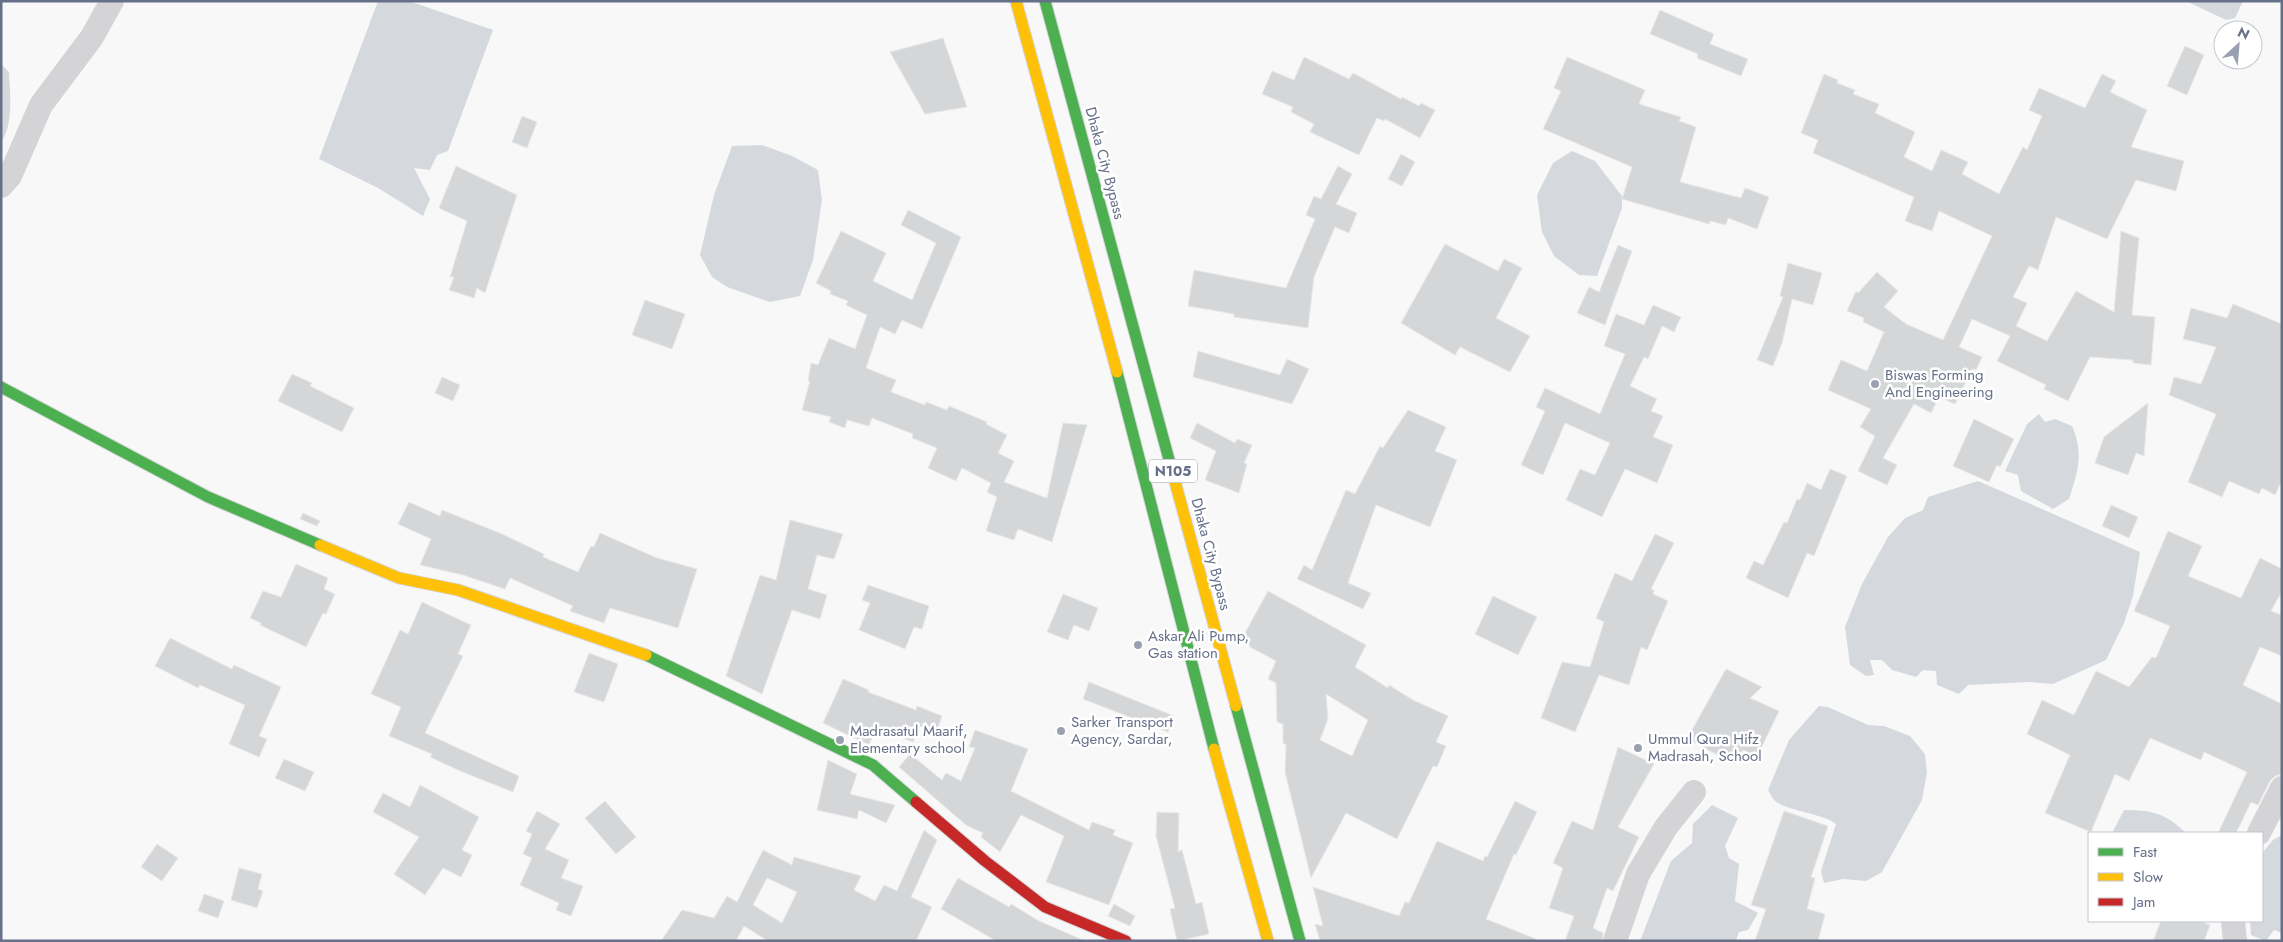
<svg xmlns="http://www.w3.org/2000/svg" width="2283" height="942" font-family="Jost,sans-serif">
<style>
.water{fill:#d5d9de}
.building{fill:#d5d6d8;stroke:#e8e8e8;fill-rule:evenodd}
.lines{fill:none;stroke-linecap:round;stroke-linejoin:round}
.fast-casing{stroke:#d5d6d8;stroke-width:13}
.slow-casing{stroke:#d5d6d8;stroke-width:13}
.jam-casing{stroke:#d5d6d8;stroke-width:13}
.street{stroke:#d4d4d6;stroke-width:24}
.fast{stroke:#4caf50;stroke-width:11}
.slow{stroke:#ffc107;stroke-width:11}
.jam{stroke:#c62828;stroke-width:11}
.poi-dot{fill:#9aa0b0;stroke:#fff;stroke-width:2}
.labels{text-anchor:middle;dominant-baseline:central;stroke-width:5;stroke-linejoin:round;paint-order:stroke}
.shield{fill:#fff;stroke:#959bac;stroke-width:1}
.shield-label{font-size:14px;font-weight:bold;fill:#677089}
.street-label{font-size:15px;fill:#677089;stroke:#fff}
.poi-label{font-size:15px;fill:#677089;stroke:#fff;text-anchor:start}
</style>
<rect width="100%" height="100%" fill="#f8f8f8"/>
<!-- water -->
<g class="water">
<path d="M378,1H409L493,30L448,151L437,155L430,170L414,168L430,199L423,216L378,188L319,159Z"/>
<path d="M2186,1H2243L2235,18L2226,20Z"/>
<path d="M1,64L9,72C10,95 14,123 1,143Z"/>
<path d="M762,145L792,156L818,170L822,200L813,260L800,296L770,302L727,287L712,277L700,255L714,195L732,146Z"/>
<path d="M1572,151L1595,161L1622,196V208L1597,276L1579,275L1554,256L1542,232L1537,195L1553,163Z"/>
<path d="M2039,414L2045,422L2055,419L2072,426C2084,454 2078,471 2069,499L2053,509L2021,491L2018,475L2005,471L2027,424Z"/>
<path d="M1978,481L2140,552L2133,596L2124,623L2106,660L2053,684L2029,682L1968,685L1959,694L1937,685L1936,671L1923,670L1916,677L1892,670L1882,660H1870L1874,675L1866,676L1850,665L1845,627L1862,584L1888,537L1905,518L1923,510L1928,497Z"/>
<path d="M1819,706L1828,707L1868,725L1884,726L1910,736L1925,754L1927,773L1922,800L1882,872L1866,881L1843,879L1824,883L1821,871L1836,824C1822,813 1785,811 1774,800C1772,798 1770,793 1768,790L1789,740Z"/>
<path d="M1712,805L1738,818L1725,846L1729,858L1739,864L1735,901L1758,913L1748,930L1739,932L1736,941H1640L1671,861L1692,843L1693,824Z"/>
<path d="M2124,810C2152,810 2165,813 2186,833H2112Z"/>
<path d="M2282,835V933L2274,930L2266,941L2251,935L2250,921H2262V853L2273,840Z"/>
</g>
<!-- building -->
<g class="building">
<path d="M1660,10L1714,34L1710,44L1748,59L1741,76L1697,58L1698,54L1650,34Z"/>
<path d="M943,38L967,107L925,114L890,52Z"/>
<path d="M2185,46L2204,55L2187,95L2167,86Z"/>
<path d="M1304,57L1349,79L1353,73L1401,99L1402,97L1419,106L1421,103L1435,110L1420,138L1385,119L1384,121L1377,118L1359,155L1310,132L1314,124L1291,112L1293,107L1262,94L1272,71L1294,80Z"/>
<path d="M1567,57L1645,90L1639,104L1681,117L1679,121L1696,127L1680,182L1741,198L1745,188L1769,197L1757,229L1728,218L1726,225L1710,221L1709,224L1622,199L1632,167L1543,129L1561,91L1554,88Z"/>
<path d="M1824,74L1838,80L1837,83L1855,90L1853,94L1879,104L1875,113L1915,132L1904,157L1932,171L1941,150L1968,162L1962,174L1999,194L2023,147L2027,150L2042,116L2029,110L2039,88L2085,108L2102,74L2116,81L2110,92L2147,110L2131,147L2184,161L2176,191L2136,180L2107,239L2056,217L2038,270L2029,266L2013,297L2027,303L2016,326L2047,341L2076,291L2114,312L2121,231L2139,238L2132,315L2155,317L2151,365L2133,363V360L2090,357L2068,401L2044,389L2046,385L1997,361L2010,336L1972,319L1959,347L1982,357L1976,370L1972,369L1955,404L1939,397L1931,413L1914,404L1883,458L1897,465L1887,485L1858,471L1875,436L1860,427L1871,409L1828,390L1841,360L1867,371L1884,332L1863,322L1864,318L1847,311L1856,291L1858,293L1877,272L1898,291L1884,307L1906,324L1943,340L1992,236L1939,211L1932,231L1905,221L1914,197L1813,153L1818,140L1801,133Z"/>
<path d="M522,116L537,122L527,148L512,142Z"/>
<path d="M1401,154L1415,162L1402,186L1388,179Z"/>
<path d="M456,166L517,195L485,293L477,288L474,298L449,290L454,277H450L467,221L439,208Z"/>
<path d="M1338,166L1352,174L1336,204L1357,213L1349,233L1335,227L1314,277L1308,328L1234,317V314L1188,306L1194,270L1286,288L1315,219L1306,215L1314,196L1321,199Z"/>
<path d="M908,210L961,237L922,329L902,320L895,334L880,327L866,368L896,380L891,392L925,405L926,402L947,410L949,406L987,422L986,424L1007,435L998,453L1014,461L1004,482L1047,498L1063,423L1087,425L1052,542L1018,529L1014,540L986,531L997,497L987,492L991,483L962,468L956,481L928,468L937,448L912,438L913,434L872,418L869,426L847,420L845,428L829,422L831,417L802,410L810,381H808L811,363L818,365L829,338L855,349L867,315L846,305L848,301L830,294L831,291L816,283L841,231L886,253L873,281L912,300L936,243L901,225Z"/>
<path d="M1445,244L1498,271L1504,259L1522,268L1496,318L1530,336L1510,372L1460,347L1455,355L1401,323Z"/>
<path d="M1618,245L1632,251L1605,325L1577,313L1589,287L1599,292Z"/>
<path d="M1788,263L1822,273L1813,305L1792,299L1782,343L1773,366L1757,360L1783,297L1780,296Z"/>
<path d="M645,300L685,314L672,349L632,335Z"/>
<path d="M2233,304L2282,324V480L2275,495L2262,488L2259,494L2229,481L2222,497L2188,482L2216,414L2169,395L2174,377L2201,384L2216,347L2183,339L2191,308L2227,318Z"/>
<path d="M1653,305L1681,317L1674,332L1662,326L1648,359L1644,357L1630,386L1657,399L1651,411L1663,416L1653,437L1673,445L1657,483L1625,469L1602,517L1566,500L1580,469L1595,475L1610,443L1565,423L1543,475L1521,465L1545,411L1536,407L1545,388L1600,414L1625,354L1604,346L1616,314L1644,325Z"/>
<path d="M1198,351L1280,375L1287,359L1309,369L1292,404L1193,377Z"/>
<path d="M292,374L312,383L310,386L354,408L342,432L278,401Z"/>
<path d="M442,377L460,385L453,401L435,393Z"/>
<path d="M2148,403L2144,456L2136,453L2128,475L2095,463L2104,437Z"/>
<path d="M1408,410L1446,427L1435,451L1457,460L1430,527L1376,505L1348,583L1371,593L1363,609L1297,579L1304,565L1312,570L1346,490L1355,494L1380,446L1383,448Z"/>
<path d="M1974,419L2014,439L2000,467L1997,465L1989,482L1953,466Z"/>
<path d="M1197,423L1235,443L1237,439L1252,445L1244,463L1247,464L1239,493L1205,480L1216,451L1190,438Z"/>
<path d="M1830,469L1847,476L1814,556L1807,553L1788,598L1746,578L1754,561L1763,565L1784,522L1787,523L1797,499L1800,500L1807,483L1821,490Z"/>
<path d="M409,502L440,516L442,510L502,534L544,554L543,557L578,572L591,546L594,547L600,533L657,558L697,569L678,628L610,608L604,623L570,611L573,606L510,578L505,589L463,575L420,565L431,539L398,524Z"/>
<path d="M2111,505L2138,517L2129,538L2102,526Z"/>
<path d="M303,513L320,521L317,526L300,519Z"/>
<path d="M790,520L843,534L834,559L817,555L808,589L827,595L820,619L792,610L762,694L726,676L760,575L776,580Z"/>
<path d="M2168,531L2202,546L2188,576L2241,598L2260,558L2282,569V591L2271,611L2282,615V656L2260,647L2243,685L2282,704V774L2275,776L2270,781L2258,805L2251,802L2236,833H2218L2247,772L2204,752L2201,760L2150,738L2129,781L2115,774L2091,832L2045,813L2070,755L2027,734L2042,700L2074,715L2096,671L2129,687L2152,657L2156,658L2170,626L2134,611Z"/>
<path d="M1655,534L1674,543L1651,589L1654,590L1653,594L1668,601L1647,650L1641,647L1629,685L1599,675L1575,732L1541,718L1562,662L1590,667L1604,622L1596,618L1615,573L1632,581Z"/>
<path d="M296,564L328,578L324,589L335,594L326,614L323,613L306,647L260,625L261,623L250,618L263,591L281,597Z"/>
<path d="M868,585L929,606L922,629L914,627L905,649L859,630L870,603L862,600Z"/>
<path d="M1268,591L1366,645L1355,667L1388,688L1389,685L1413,700L1448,716L1436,742L1446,746L1437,767L1433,766L1397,839L1346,813L1311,878L1285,772L1286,745L1283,743V724L1277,722L1276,683L1268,679L1276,661L1250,647L1245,633ZM1326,694L1368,720L1352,756L1320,740L1328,719Z"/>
<path d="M1063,594L1098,608L1089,631L1074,625L1068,640L1047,632Z"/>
<path d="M1493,596L1537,617L1518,655L1475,634Z"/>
<path d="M422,602L471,625L458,654L463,656L425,733L519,776L513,792L460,771L430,757L432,754L389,736L401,707L371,694L400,630L408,634Z"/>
<path d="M170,638L232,669L234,665L281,687L259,736L267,739L259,757L229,744L245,705L200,685L198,688L155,666Z"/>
<path d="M589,653L618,664L604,702L574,692Z"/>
<path d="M1726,669L1762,687L1750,698L1779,711L1757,757L1743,750L1735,764L1687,739Z"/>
<path d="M843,679L869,690L868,692L916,710L917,706L942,716L936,733L920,726L913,742L876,728L869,745L823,723Z"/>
<path d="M1089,682L1174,716L1168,732L1083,699Z"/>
<path d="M975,730L1028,749L1011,791L1089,830L1092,822L1115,830L1113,835L1133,843L1109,905L1046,882L1064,836L1021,815L1000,852L981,837L983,833L966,825L899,767L910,754L942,780L946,773L961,781L975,748L969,747Z"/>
<path d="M1618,747L1654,764L1618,827L1639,837L1613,891L1607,888L1593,928L1603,933L1602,941H1565L1574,916L1549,908L1563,868L1553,863L1572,821L1593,830Z"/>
<path d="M284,759L314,772L305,791L275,778Z"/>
<path d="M828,760L857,774L850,794L895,805L886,823L859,810L857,819L817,810Z"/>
<path d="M420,785L479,817L462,850L472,855L461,877L443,868L425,895L394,874L419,837L373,812L383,793L410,807Z"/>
<path d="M605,801L636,837L616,854L585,818Z"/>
<path d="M1515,801L1537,812L1516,855L1514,854L1486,919L1536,939L1535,941H1320L1315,924L1323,926L1313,887L1399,916L1405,902L1409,903L1437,841L1483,861L1485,856L1487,857Z"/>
<path d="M537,811L560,824L545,849L569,860L561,878L583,886L571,916L556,910L559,903L520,885L532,858L523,854L532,834L526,831Z"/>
<path d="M1784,811L1828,826L1811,877L1815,878L1807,909L1825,914L1818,941H1755L1766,909L1751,905Z"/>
<path d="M1157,812L1179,813L1178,852L1182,850L1196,904L1202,902L1209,934L1177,941L1170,909L1175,908L1156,836Z"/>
<path d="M924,830L937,840L911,897L932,907L916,941H768L744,926L736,941H661L682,910L714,918L727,896L737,902L763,850L792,865L794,857L861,876L854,890L875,901L884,885L897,891ZM767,878L797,892L782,923L753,905Z"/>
<path d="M157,844L178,858L162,881L141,867Z"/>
<path d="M239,868L262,874L258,889L263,891L257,908L231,900Z"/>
<path d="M958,878L1009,907L1011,904L1039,921L1085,941H996L941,909Z"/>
<path d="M204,894L224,901L218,918L198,911Z"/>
<path d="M1114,904L1135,916L1130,926L1108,916Z"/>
<path d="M2161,921H2199L2210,925L2204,941H2153Z"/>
</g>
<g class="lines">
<defs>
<g id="fast">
<path d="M1045,1L1174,478"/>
<path d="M1117,372L1214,749"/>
<path d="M1,387L208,497L320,545"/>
<path d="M646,655L873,765L916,802"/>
<path d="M1236,706L1300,941"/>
</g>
<g id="slow">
<path d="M1016,1L1117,372"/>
<path d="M1174,478L1236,706"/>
<path d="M320,545L399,578L458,590L646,655"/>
<path d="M1214,749L1268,941"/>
</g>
<path id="jam" d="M916,802L985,861L1045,907L1126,941"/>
</defs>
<!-- fast casing -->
<use href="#fast" class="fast-casing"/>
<!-- slow casing -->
<use href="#slow" class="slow-casing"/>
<!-- jam casing -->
<use href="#jam" class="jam-casing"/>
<!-- street -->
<g class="street">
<path d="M1,186L10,176L41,105L92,37L112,1"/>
<path d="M2259,833L2282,788"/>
<path d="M2233,921L2235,941"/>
<path d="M1615,941L1638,874L1666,827L1694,792"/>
</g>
<!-- fast -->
<use href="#fast" class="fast"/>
<!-- slow -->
<use href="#slow" class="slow"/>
<!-- jam -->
<use href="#jam" class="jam"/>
</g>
<!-- markers -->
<g class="poi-dot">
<circle cx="1875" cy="384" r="5"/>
<circle cx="1138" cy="645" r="5"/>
<circle cx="1061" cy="731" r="5"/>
<circle cx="840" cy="740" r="5"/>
<circle cx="1638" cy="748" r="5"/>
</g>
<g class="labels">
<!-- shield labels -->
<rect class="shield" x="1149" y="459.5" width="48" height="23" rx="4"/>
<g class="shield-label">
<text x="1173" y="471">N105</text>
</g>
<!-- street labels -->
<g class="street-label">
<text transform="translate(1105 163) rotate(75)">Dhaka City Bypass</text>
<text transform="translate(1211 554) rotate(75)">Dhaka City Bypass</text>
</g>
<!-- poi labels -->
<g class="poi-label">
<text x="1885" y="375">Biswas Forming<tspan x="1885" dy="17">And Engineering</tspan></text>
<text x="1148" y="636">Askar Ali Pump,<tspan x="1148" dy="17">Gas station</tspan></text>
<text x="1071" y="722">Sarker Transport<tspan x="1071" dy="17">Agency, Sardar,</tspan></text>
<text x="850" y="731">Madrasatul Maarif,<tspan x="850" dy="17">Elementary school</tspan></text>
<text x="1648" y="739">Ummul Qura Hifz<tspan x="1648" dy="17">Madrasah, School</tspan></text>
</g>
</g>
<!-- border -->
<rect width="2283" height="942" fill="none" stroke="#677089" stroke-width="5"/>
<!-- legend -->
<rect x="2088" y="832" width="175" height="90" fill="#ffffff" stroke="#c2c6d0"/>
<rect x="2098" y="848" width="25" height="8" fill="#4caf50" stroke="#c2c6d0"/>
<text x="2133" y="857" font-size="15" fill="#677089">Fast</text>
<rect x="2098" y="873" width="25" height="8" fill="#ffc107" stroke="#c2c6d0"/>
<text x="2133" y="882" font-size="15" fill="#677089">Slow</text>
<rect x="2098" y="898" width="25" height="8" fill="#c62828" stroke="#c2c6d0"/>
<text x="2133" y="907" font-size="15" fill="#677089">Jam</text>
<!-- north arrow -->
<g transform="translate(2238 45) rotate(26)"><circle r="24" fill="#ffffff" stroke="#c2c6d0"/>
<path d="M0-4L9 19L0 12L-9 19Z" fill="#9aa0b0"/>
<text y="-8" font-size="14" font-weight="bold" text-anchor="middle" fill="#677089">N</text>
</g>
</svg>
